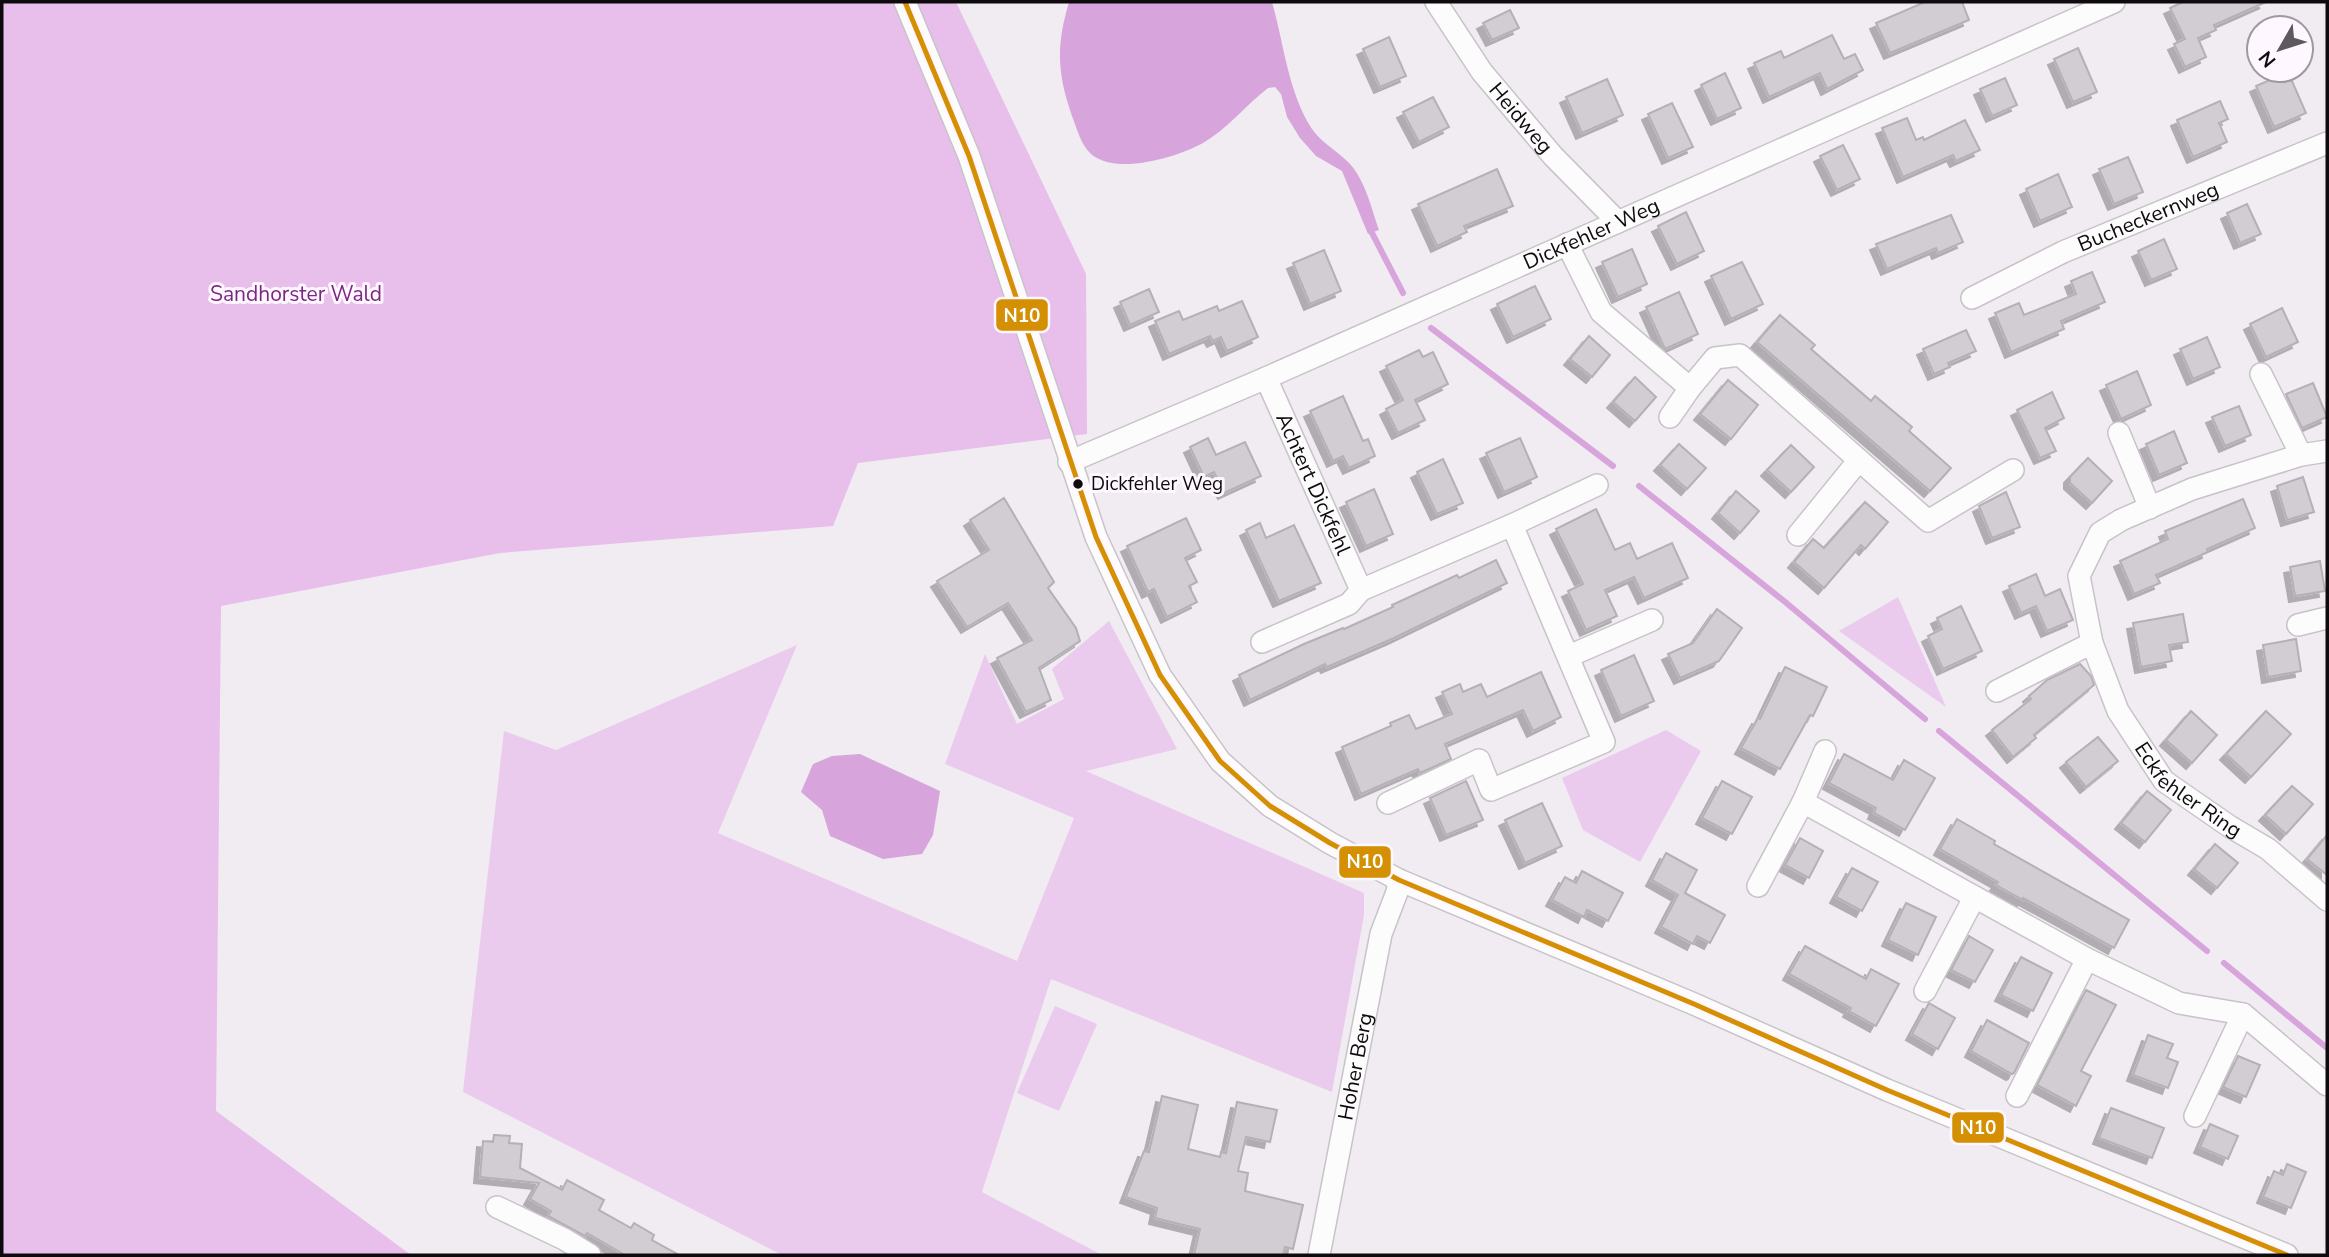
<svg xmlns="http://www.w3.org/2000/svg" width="2329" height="1257" font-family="'Nunito Sans',sans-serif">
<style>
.green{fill:#ebcbed}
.forest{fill:#e8beeb}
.water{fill:#d7a5db}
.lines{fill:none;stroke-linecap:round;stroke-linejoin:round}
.stream{stroke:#d7a5db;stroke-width:6}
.building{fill:#d2cdd3;stroke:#b4b0b5;stroke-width:2;filter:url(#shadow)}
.minor-casing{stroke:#c8c3c8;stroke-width:24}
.minor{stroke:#fdfcfd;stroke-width:21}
.bus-1-casing{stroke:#fef7ff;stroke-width:10}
.bus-1{stroke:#d48f02;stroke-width:5}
.bus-dot{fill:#0e0a0e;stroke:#fef7ff;stroke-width:2.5}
.labels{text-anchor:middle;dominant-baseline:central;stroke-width:6;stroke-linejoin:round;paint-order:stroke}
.bus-label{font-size:19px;fill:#0e0a0e;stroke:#fef7ff;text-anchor:start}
.street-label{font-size:21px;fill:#0e0a0e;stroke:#fef7ff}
.park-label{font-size:21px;fill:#7a2882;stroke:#fef7ff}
.line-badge{stroke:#fef7ff;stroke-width:2.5}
.badge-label{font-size:19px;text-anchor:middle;font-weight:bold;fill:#fff}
</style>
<defs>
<filter id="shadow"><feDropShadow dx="-6" dy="6" stdDeviation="0" flood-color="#0004"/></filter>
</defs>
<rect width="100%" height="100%" fill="#f1ebf2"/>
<!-- green -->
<g class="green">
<path d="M1898,597L1946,707L1839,631Z"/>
<path d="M1109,621L1177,749L1086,771L1364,893V915L1332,1092L1051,979L982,1192L1102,1255H782L463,1092L504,731L556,750L797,645L718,833L1017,961L1074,818L945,764L985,654L1017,724L1064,699L1052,669Z"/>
<path d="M1666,730L1701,751L1640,862L1583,830L1562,778Z"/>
<path d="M1055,1006L1097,1024L1059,1111L1017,1093Z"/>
</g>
<!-- forest -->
<path class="forest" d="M2,2H956L1086,274L1087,434L858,463L833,526L500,553L221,606L216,1111L411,1255H2Z"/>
<!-- water -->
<g class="water">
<path d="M1069,2H1272C1284,44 1288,92 1312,129C1322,143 1336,150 1348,162C1365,179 1371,207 1379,230L1368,234L1342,171L1316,156L1300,138L1287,117L1281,94L1275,87L1268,88C1246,105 1227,129 1203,143C1178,157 1116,176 1091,154C1081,145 1077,129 1072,116C1057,73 1056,46 1069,2Z"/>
<path d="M860,754L940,791L933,835L922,854L883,859L830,836L822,810L801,792L813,764L832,756Z"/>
</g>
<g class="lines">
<!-- stream -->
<g class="stream">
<path d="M1372,233L1403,293"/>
<path d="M1431,328L1613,466"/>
<path d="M1639,486L1784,601L1925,719"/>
<path d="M1939,731L2207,951"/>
<path d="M2224,963L2327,1048"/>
</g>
</g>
<!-- building -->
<g class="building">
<path d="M1925,2H1962L1969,20L1890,53L1876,23Z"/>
<path d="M2183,2H2266L2214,25L2216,30L2198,38L2206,57L2185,67L2174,44L2185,39L2170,8Z"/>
<path d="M1510,10L1519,28L1492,40L1483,23Z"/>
<path d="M1832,35L1844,59L1855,54L1863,70L1827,89L1820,73L1769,97L1754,63L1781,51L1784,58Z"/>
<path d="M1389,37L1406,76L1380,87L1363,49Z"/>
<path d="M2078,48L2097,92L2073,102L2054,59Z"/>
<path d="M2288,72L2306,113L2274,127L2256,86Z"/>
<path d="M1725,73L1741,108L1717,119L1701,85Z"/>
<path d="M2005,78L2017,105L1992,116L1980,89Z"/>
<path d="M1607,79L1623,115L1582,133L1566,97Z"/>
<path d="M1433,97L1449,127L1419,142L1403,112Z"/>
<path d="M2220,101L2228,119L2219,123L2227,142L2193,157L2177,120Z"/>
<path d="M1672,103L1693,147L1668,158L1648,114Z"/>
<path d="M1907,118L1916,140L1923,137L1924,140L1965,120L1980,150L1956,161L1953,155L1903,177L1882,128Z"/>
<path d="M1843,145L1860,179L1837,190L1820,156Z"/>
<path d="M2128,157L2143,192L2114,204L2099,169Z"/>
<path d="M1497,169L1513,206L1464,226L1467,232L1437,246L1418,204Z"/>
<path d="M2058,174L2072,207L2040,221L2026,189Z"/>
<path d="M2247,204L2261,234L2240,243L2227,213Z"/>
<path d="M1686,212L1704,251L1677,264L1658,226Z"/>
<path d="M1951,215L1963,242L1938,253L1936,248L1887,269L1876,244Z"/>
<path d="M2164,239L2177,269L2151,280L2138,251Z"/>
<path d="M1632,249L1647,284L1618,297L1602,262Z"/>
<path d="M1324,250L1341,291L1310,304L1293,263Z"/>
<path d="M1742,262L1763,304L1731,319L1711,276Z"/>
<path d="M2092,272L2105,302L2061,321L2064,329L2011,352L1995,313L2019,303L2024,315L2076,294L2071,281Z"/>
<path d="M1535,286L1551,319L1513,337L1497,304Z"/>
<path d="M1149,289L1159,312L1130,325L1120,302Z"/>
<path d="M1679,292L1698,334L1665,349L1646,307Z"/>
<path d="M1242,301L1258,337L1227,351L1221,337L1213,341L1210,336L1169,354L1155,321L1179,311L1183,320L1217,306L1219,311Z"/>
<path d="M2282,308L2298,342L2266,357L2250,324Z"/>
<path d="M1780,315L1815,345L1811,349L1871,401L1875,396L1912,427L1909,431L1951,468L1930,491L1757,342Z"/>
<path d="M1966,330L1976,351L1948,363L1950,367L1934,374L1923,349Z"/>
<path d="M1589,336L1610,355L1592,377L1570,359Z"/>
<path d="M2207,337L2220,367L2193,379L2180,349Z"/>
<path d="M1419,350L1423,357L1433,352L1448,384L1415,400L1425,420L1398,433L1386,409L1403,400L1386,366Z"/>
<path d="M2137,371L2151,405L2121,419L2106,385Z"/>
<path d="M1635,377L1656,397L1635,421L1613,402Z"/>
<path d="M1728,380L1758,405L1731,439L1700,414Z"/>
<path d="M2313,383L2327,417L2302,428L2286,394Z"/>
<path d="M2052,392L2064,418L2045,428L2056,451L2040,458L2017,410Z"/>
<path d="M1343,396L1363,441L1368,439L1375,456L1349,468L1343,456L1333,461L1310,411Z"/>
<path d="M2239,406L2251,435L2225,446L2212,417Z"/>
<path d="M2174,431L2187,463L2159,475L2146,444Z"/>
<path d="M1208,438L1216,455L1245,442L1261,476L1224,493L1214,472L1204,477L1190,447Z"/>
<path d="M1520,438L1537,477L1504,492L1486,453Z"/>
<path d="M1679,444L1706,468L1687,489L1660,465Z"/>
<path d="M1791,445L1814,467L1791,492L1767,470Z"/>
<path d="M2088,458L2112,481L2092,503L2070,483V477Z"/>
<path d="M1443,459L1463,503L1437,514L1417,472Z"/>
<path d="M2303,477L2314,512L2287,520L2277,486Z"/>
<path d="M1374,489L1393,534L1366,546L1346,502Z"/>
<path d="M1736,491L1759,511L1740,533L1718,513Z"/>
<path d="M2006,492L2020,527L1992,538L1979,506Z"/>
<path d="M1004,498L1054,582L1048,588L1076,628L1080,641L1039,668L1051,700L1026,712L997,658L1032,640L1008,603L967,627L937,581L989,550L970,520Z"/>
<path d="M2243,499L2255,528L2207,549L2208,552L2156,575L2160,583L2134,594L2120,561L2168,539L2165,531Z"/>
<path d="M1865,502L1888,522L1865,549L1861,545L1824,588L1794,562L1813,539L1824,548Z"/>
<path d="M1596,509L1615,550L1630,543L1637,559L1672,543L1688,578L1644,598L1634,577L1605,590L1617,616L1586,630L1568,591L1583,584L1556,529Z"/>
<path d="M1186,518L1201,550L1185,558L1197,582L1189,586L1197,602L1167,617L1154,589L1148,592L1127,546Z"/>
<path d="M1260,523L1266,538L1294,525L1321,583L1279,601L1246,530Z"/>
<path d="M1496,560L1507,583L1394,638L1327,667L1325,664L1250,700L1239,675L1304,644L1343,628L1344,629L1393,607L1392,605L1457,575L1459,578Z"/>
<path d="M2320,561L2325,591L2295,596L2290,567Z"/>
<path d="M2036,574L2045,596L2060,589L2073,620L2047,631L2036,606L2021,613L2009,586Z"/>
<path d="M1961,606L1982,651L1943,669L1928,636L1942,629L1937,618Z"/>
<path d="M1717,609L1742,628L1719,661L1680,678L1668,654L1693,643Z"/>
<path d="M2183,614L2188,642L2169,645L2172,661L2141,667L2133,623Z"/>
<path d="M2296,639L2301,671L2268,677L2263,645Z"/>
<path d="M1634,655L1654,701L1621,716L1601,670Z"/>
<path d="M2080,664L2091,676L2094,685L2034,735L2036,738L2013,757L1992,730L2031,699L2029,696L2047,680Z"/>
<path d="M1785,667L1827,687L1813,716L1810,715L1780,769L1741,748L1758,718L1760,719Z"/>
<path d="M1541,672L1561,717L1533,731L1523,710L1445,744L1451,759L1420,773L1418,769L1361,794L1342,747L1391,726L1390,723L1409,715L1416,729L1452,714L1442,692L1460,684L1463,692L1481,684L1487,697Z"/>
<path d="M2191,711L2217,735L2192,763L2166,740Z"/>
<path d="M2266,711L2291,734L2251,777L2226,754Z"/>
<path d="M2098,737L2118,761L2086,787L2066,762Z"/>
<path d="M1844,754L1893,780L1904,760L1935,778L1905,830L1874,813L1876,808L1829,783Z"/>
<path d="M1466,781L1483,820L1446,835L1430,798Z"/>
<path d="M1722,781L1752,797L1732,834L1702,818Z"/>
<path d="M2292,786L2313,804L2286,834L2265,815Z"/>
<path d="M2147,791L2171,810L2145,842L2121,823Z"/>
<path d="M1542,803L1562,846L1525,863L1505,820Z"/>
<path d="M1957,819L1995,841L1994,844L2129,920L2114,948L2023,898V900L1996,885L1998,882L1940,849Z"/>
<path d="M2327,835V875L2307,859Z"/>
<path d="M1800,838L1823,851L1809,878L1785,865Z"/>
<path d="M2215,844L2238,863L2217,888L2194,869Z"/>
<path d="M1666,853L1697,870L1685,893L1725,915L1710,943L1697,936L1693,944L1661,927L1678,895L1652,880Z"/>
<path d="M1852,868L1878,882L1862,911L1836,897Z"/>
<path d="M1582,871L1623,893L1608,921L1587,910L1584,917L1552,900L1565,877L1576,883Z"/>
<path d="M1906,903L1936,917L1918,955L1888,940Z"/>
<path d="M1969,936L1993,950L1975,982L1951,970Z"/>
<path d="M1805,946L1866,979L1871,969L1899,984L1876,1026L1849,1011L1851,1008L1789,974Z"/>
<path d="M2021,957L2052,973L2033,1011L2001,995Z"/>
<path d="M2086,990L2116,1005L2081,1071L2091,1076L2076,1106L2037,1085Z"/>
<path d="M1929,1003L1955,1018L1938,1049L1912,1034Z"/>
<path d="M1987,1020L2029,1043L2014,1073L2012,1074L1971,1051Z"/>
<path d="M2148,1035L2173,1044L2167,1058L2178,1062L2168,1088L2133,1075Z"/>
<path d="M2238,1056L2260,1065L2246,1097L2223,1087Z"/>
<path d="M1162,1096L1198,1105L1188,1149L1220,1157L1221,1152L1226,1153L1237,1102L1277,1110L1270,1142L1246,1137L1238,1171L1248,1173L1245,1191L1303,1205L1293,1249L1285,1247L1283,1255H1194L1200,1229L1155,1218L1157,1208L1126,1197L1144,1151L1149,1152Z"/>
<path d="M2111,1108L2164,1128L2152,1158L2099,1138Z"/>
<path d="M2210,1124L2238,1136L2228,1159L2200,1147Z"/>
<path d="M494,1135L510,1136L509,1143L522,1144L520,1168L562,1190L567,1180L604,1200L599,1210L631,1228L634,1223L654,1235L652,1240L679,1255H625L587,1233L585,1236L548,1216L551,1211L530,1199L539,1183L480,1177L483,1141L493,1142Z"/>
<path d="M2287,1164L2306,1172L2291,1208L2263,1197L2274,1171L2283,1175Z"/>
</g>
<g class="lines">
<defs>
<g id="minor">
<path d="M905,2L969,156L1096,537L1160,675L1220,761L1270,806L1330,843L1399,880L1694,1004L1887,1090L2287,1255"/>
<path id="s1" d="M1436,2L1482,72L1553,156L1618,222"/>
<path d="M1567,244L1601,312L1690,388L1715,358L1740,355L1928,521L2013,470"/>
<path id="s2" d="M1972,298L2063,252L2327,143"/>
<path d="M2261,374L2301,455"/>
<path id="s3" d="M1266,378L1361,590L1512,525L1604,742L1491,790L1479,760L1388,803"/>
<path d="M1670,417L1690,388"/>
<path d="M2119,433L2150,508"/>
<path id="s4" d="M2327,451L2301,455L2192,489L2121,520L2100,533L2079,576L2092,643L2118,711L2164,781L2229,826L2268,849L2327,900"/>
<path id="s5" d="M1069,462L1266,378L2114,2"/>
<path d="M1512,525L1597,485"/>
<path d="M1798,535L1859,460"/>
<path d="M2298,625L2327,618"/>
<path d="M1262,642L1349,604L1361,590"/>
<path d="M1569,656L1652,620"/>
<path d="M1997,691L2092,643"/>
<path d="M1825,751L1803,802L2087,959L2179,1003L2243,1014L2327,1085"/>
<path d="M1758,886L1803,802"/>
<path d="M1925,991L1974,898"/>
<path d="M2017,1096L2087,959"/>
<path d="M2195,1116L2243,1014"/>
<path d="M497,1207L564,1239L590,1255"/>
<path id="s6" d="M1319,1255L1381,934L1397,892L1399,880"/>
</g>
</defs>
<!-- minor casing -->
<use href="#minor" class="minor-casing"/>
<!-- minor -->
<use href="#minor" class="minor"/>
<defs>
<path id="bus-1" d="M905,2L969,156L1096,537L1160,675L1220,761L1270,806L1330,843L1399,880L1694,1004L1887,1090L2287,1255"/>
</defs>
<!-- bus-1 casing -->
<use href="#bus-1" class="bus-1-casing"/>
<!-- bus-1 -->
<use href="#bus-1" class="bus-1"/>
</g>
<!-- markers -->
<circle class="bus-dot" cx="1078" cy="484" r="6"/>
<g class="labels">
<!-- bus labels -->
<g class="bus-label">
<text x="1091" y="484">Dickfehler Weg</text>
</g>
<!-- street labels -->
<g class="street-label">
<text stroke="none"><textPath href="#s1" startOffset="144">Heidweg</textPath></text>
<text stroke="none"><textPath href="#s2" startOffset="194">Bucheckernweg</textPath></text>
<text stroke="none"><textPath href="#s5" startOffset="570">Dickfehler Weg</textPath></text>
<text stroke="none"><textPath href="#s3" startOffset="116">Achtert Dickfehl</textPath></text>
<text stroke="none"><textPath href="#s4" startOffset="539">Eckfehler Ring</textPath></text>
<text stroke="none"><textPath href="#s6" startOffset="192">Hoher Berg</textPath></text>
</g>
<!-- park labels -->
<g class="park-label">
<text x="296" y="294">Sandhorster Wald</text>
</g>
</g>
<g class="line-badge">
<rect x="995" y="298" width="54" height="34" rx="7" fill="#d48f02"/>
<rect x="1338" y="845" width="54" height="34" rx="7" fill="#d48f02"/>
<rect x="1951" y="1111" width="54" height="33" rx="7" fill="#d48f02"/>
</g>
<g class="badge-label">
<text x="1022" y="322">N10</text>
<text x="1365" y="868">N10</text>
<text x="1978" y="1134">N10</text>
</g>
<!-- border -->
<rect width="2329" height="1257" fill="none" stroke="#0e0a0e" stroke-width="7"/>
<!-- north arrow -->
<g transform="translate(2280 49) rotate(231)"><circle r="33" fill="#fef7ff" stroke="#9e989f" stroke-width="2"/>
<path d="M0-5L12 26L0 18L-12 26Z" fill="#5d595e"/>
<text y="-10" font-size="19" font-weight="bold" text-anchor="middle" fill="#0e0a0e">N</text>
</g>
</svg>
